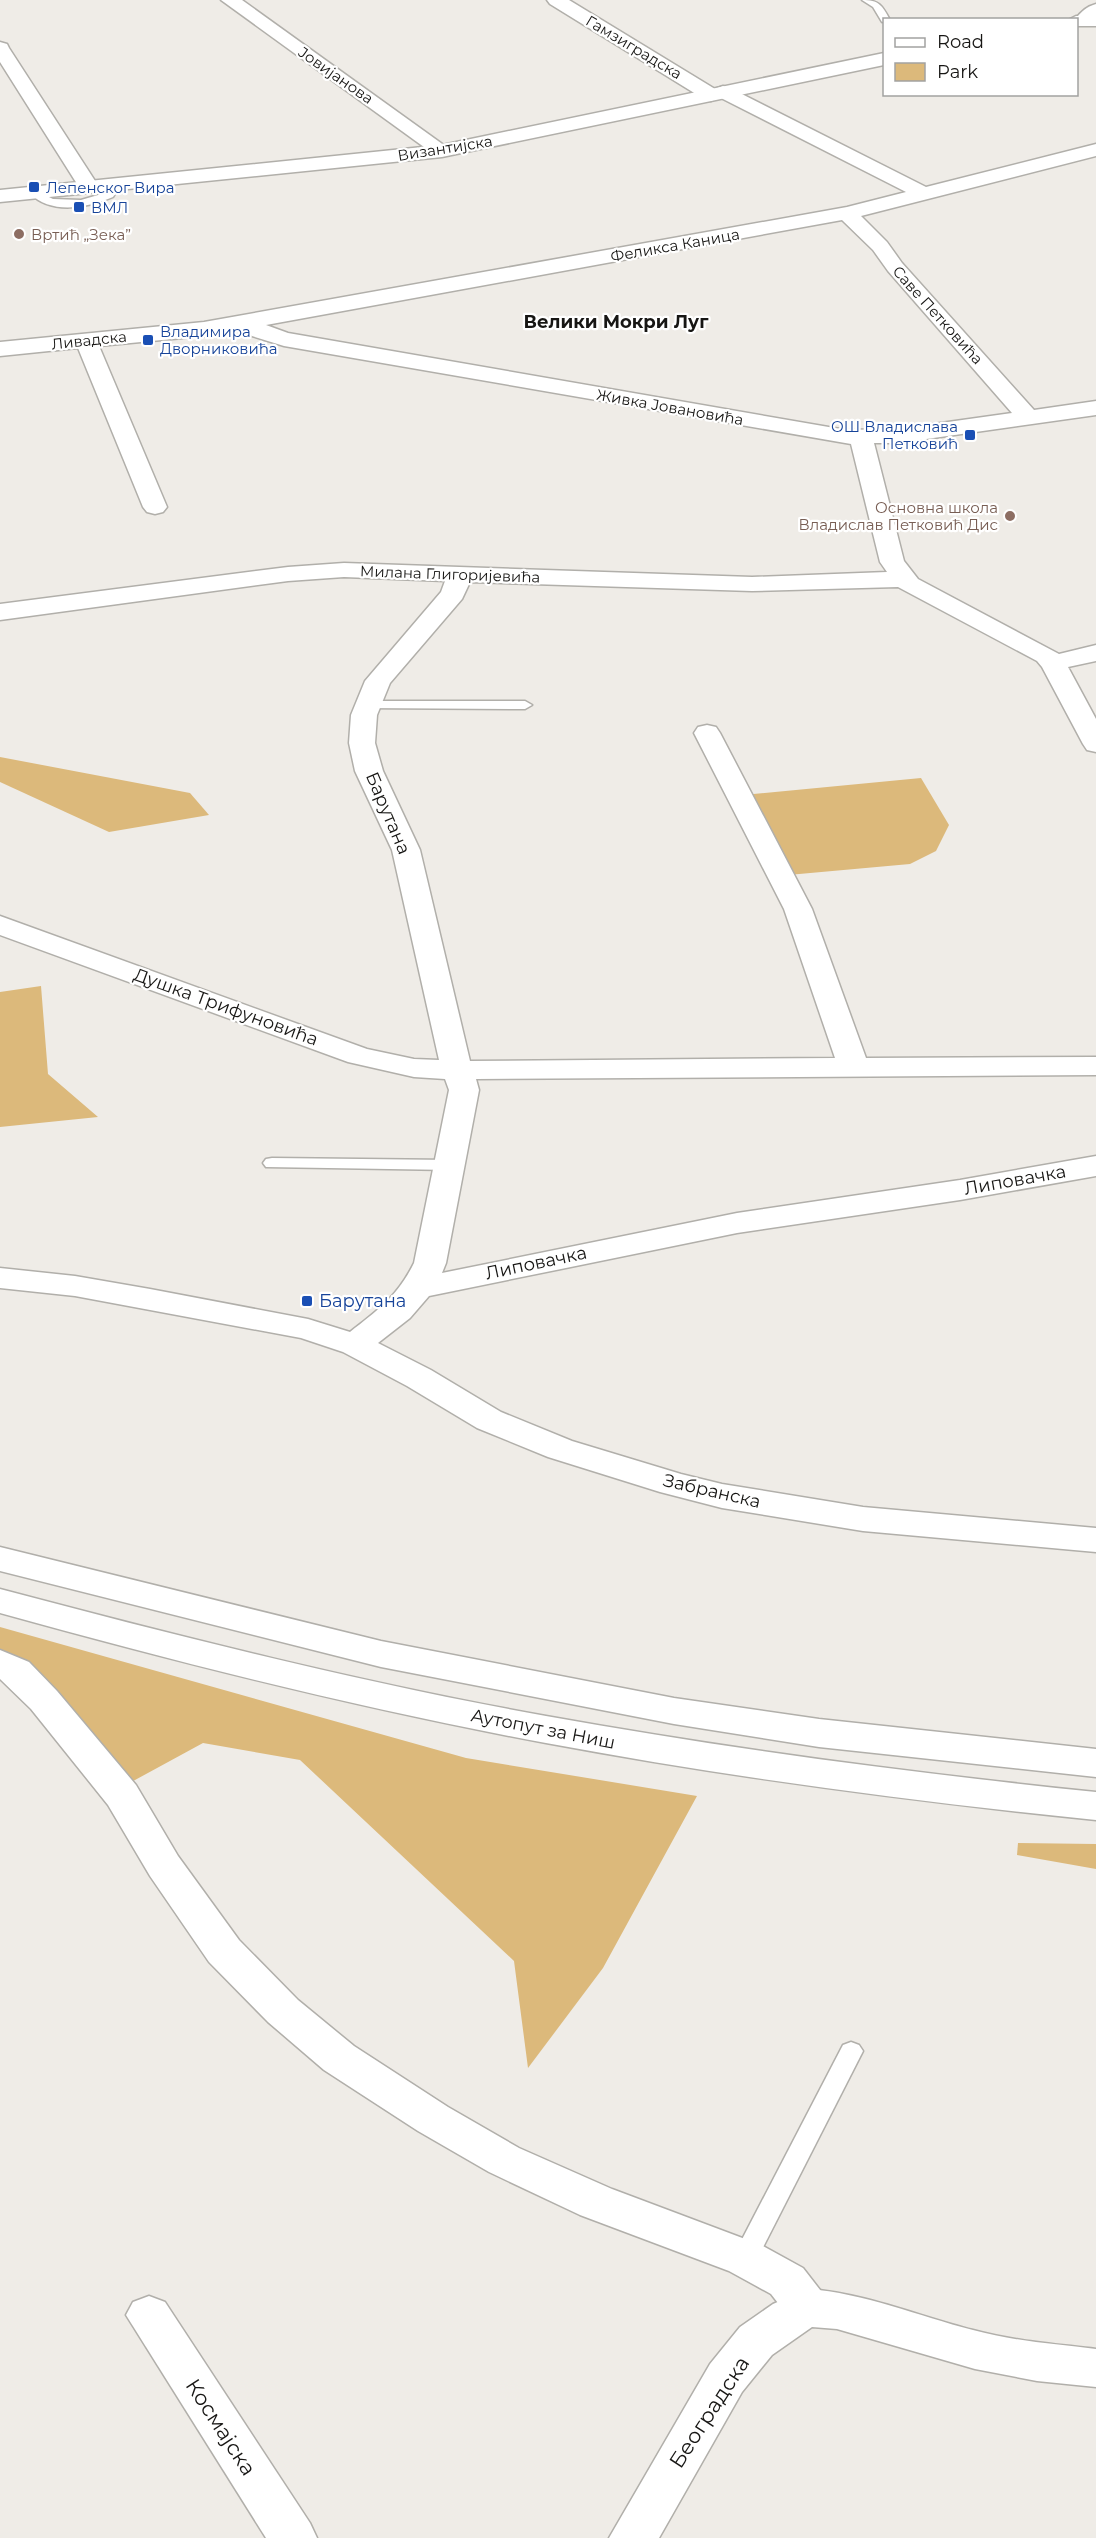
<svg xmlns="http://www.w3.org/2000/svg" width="1096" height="2538" font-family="Montserrat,sans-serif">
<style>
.green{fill:#dcb97b}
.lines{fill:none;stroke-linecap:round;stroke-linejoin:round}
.service-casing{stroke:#b1afaa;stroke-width:3}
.minor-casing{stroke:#b1afaa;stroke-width:3}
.tertiary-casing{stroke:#b1afaa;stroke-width:3}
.trunk-casing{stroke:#b1afaa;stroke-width:3}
.service{fill:#fff;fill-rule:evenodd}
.minor{fill:#fff;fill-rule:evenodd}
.tertiary{fill:#fff;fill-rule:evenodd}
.trunk{fill:#fff;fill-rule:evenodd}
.transit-dot{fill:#1a4fb4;stroke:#fff;stroke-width:2}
.education-dot{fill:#8d6e63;stroke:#fff;stroke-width:2}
.labels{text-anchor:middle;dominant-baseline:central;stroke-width:4.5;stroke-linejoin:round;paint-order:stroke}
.far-street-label{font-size:15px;fill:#171614;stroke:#fff}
.far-transit-label{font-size:15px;fill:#164399;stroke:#fff;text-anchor:start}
.far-education-label{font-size:15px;fill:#785e54;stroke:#fff;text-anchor:start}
.far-quarter-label{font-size:18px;font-weight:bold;fill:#171614;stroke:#fff}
.street-label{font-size:18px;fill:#171614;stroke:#fff}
.transit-label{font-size:18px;fill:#164399;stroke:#fff;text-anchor:start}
.near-street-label{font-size:21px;fill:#171614;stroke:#fff}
</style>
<rect width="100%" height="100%" fill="#efece7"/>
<!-- green -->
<g class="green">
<path d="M0,757L190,793L209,815L109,832L0,782Z"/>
<path d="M921,778L949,825L936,851L910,864L777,876L743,795Z"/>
<path d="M41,986L48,1074L98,1117L0,1127V992Z"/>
<path d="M0,1627L466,1758L697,1796L603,1968L528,2068L514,1961L300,1760L203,1743L113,1792L0,1664Z"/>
<path d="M1018,1843L1096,1844V1869L1017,1855Z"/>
</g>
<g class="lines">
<defs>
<g id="service">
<path d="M862,0C879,0 882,5 890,20L882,22L873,7Z"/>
<path d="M116,181L121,184L113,197C88,208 50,215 30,193L35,190L53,199L81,200L105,193L112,182Z"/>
<path d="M367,701H525L532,705L525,709L362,708L360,705L362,702Z"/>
<path d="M272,1158L451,1160L457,1161L460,1165L457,1169L451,1170L266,1167L263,1163L266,1159Z"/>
<path d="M851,2042L859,2045L863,2051L754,2265L745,2268L736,2265L733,2258L736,2251L843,2045Z"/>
</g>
<g id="minor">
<path d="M221,0H242L452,151L449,155H435Z"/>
<path d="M547,0H569L715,89L723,86L730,88L926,187L1096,144V156L861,216L887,242L902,263L1034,410L1096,401V415L898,443H874L904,561L918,579L1059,654L1096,645V661L1068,667L1096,719V752L1087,750L1083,744L1042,667L1037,661L898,587L752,591L470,582L462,599L390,683L377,715L375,743L383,771L420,850L470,1061L835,1058L784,909L694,733L698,727L707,725L716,727L720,733L812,909L866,1058L1096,1057V1075L476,1079L479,1090L446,1263L442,1273L737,1213L960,1180L1096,1156V1176L960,1200L737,1233L429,1296L410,1318L378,1343L431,1370L501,1412L572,1441L681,1474L722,1484L863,1507L1096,1528V1552L863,1531L722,1508L660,1492L548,1457L477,1428L407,1386L343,1352L301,1338L75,1296L0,1288V1268L75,1276L150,1289L308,1319L350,1332C379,1309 397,1297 414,1263L449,1090L445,1079L414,1077L348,1062L0,935V916L367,1049L414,1059L439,1060L392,850L355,771L349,743L351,715L365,681L441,592L445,581L344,577L288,581L0,620V604L288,567L344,563L752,577L887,572L880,562L851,444L284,346L252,336L244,329L204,336L99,346L167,507L163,512L155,514L147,512L143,507L78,348L0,356V342L204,322L847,207L906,192L719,97L711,101L704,99L550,4ZM842,220L873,250L888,271L1012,413L898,429L846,430L288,333L266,325Z"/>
<path d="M1096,4V19L1090,24H1078L1075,20C1080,12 1088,6 1096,4Z"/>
<path d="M0,42L7,44L9,48L99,187L96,191H82L79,187L0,62Z"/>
<path d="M0,1650L29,1662L57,1691L136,1785L178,1856L239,1940L298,2000L354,2046L448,2107L519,2148L612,2189L761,2245L803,2268L824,2295L831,2308L824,2321L808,2327L792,2321L771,2294L729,2271L580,2215L489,2172L418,2131L324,2070L268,2022L209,1962L150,1876L108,1805L31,1709L0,1679Z"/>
<path d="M149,2296L165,2302L310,2523L317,2538H266L126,2315L133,2302Z"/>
</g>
<g id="tertiary">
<path d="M1076,16H1096V26H1076V20H1068Z"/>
<path d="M884,53V65L442,157L0,202V190L442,145Z"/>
<path d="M808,2289C864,2293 918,2316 973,2330C1013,2341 1055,2344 1096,2349V2387L1037,2381L975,2369L837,2329L812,2327L772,2355L742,2392L659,2538H609L710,2364L740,2327L773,2304Z"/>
</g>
<g id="trunk">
<path d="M0,1547L381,1641L674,1698L819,1719L1096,1749V1777L819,1747L674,1724L381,1667L0,1571Z"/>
<path d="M0,1589C181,1637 362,1683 546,1716C729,1749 912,1773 1096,1792V1820C911,1801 728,1777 546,1743C362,1709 180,1663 0,1613Z"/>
</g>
</defs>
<!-- service casing -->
<use href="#service" class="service-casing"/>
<!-- minor casing -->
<use href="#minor" class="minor-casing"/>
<!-- tertiary casing -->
<use href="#tertiary" class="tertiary-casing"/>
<!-- trunk casing -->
<use href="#trunk" class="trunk-casing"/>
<!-- service -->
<use href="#service" class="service"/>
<!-- minor -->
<use href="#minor" class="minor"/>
<!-- tertiary -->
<use href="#tertiary" class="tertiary"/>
<!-- trunk -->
<use href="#trunk" class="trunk"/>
</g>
<!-- markers -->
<g class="transit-dot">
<rect x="28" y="181" width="12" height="12" rx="3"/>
<rect x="73" y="201" width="12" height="12" rx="3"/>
<rect x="142" y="334" width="12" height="12" rx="3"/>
<rect x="964" y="429" width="12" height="12" rx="3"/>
<rect x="301" y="1295" width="12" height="12" rx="3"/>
</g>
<g class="education-dot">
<circle cx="19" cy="234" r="6"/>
<circle cx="1010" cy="516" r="6"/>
</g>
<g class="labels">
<!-- far-street labels -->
<g class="far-street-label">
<text transform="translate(634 47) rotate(31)">Гамзиградска</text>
<text transform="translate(336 75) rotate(35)">Јовијанова</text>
<text transform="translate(445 148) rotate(-9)">Византијска</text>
<text transform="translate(675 245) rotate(-10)">Феликса Каница</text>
<text transform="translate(938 315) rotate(48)">Саве Петковића</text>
<text transform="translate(89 340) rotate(-6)">Ливадска</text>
<text transform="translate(670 407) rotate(10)">Живка Јовановића</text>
<text transform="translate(450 574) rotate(2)">Милана Глигоријевића</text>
</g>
<!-- far-transit labels -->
<g class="far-transit-label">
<text x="46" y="187">Лепенског Вира</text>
<text x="91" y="207">ВМЛ</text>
<text x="160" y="331">Владимира<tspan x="160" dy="17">Дворниковића</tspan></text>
<text x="958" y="426" text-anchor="end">ОШ Владислава<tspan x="958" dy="17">Петковић</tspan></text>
</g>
<!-- far-education labels -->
<g class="far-education-label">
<text x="31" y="234">Вртић „Зека”</text>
<text x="998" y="507" text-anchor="end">Основна школа<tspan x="998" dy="17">Владислав Петковић Дис</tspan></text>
</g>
<!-- far-quarter labels -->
<g class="far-quarter-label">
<text x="616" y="322">Велики Мокри Луг</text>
</g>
<!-- street labels -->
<g class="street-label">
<text transform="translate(388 813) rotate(67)">Барутана</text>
<text transform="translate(226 1007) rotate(20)">Душка Трифуновића</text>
<text transform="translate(1015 1180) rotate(-10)">Липовачка</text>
<text transform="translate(536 1263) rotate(-12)">Липовачка</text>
<text transform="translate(712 1491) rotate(13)">Забранска</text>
<text transform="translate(543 1729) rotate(11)">Аутопут за Ниш</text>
</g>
<!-- transit labels -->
<g class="transit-label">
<text x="319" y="1301">Барутана</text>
</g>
<!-- near-street labels -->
<g class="near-street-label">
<text transform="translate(709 2412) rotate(-57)">Београдска</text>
<text transform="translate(221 2427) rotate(57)">Космајска</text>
</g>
</g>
<!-- legend -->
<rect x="883" y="18" width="195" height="78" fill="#ffffff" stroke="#a2a2a1" stroke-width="1.5"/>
<rect x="895" y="38" width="30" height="9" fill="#ffffff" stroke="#a2a2a1" stroke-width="1.5"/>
<text x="937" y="48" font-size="18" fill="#171614">Road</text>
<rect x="895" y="63" width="30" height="18" fill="#dcb97b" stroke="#a2a2a1" stroke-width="1.5"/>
<text x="937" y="78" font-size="18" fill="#171614">Park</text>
</svg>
